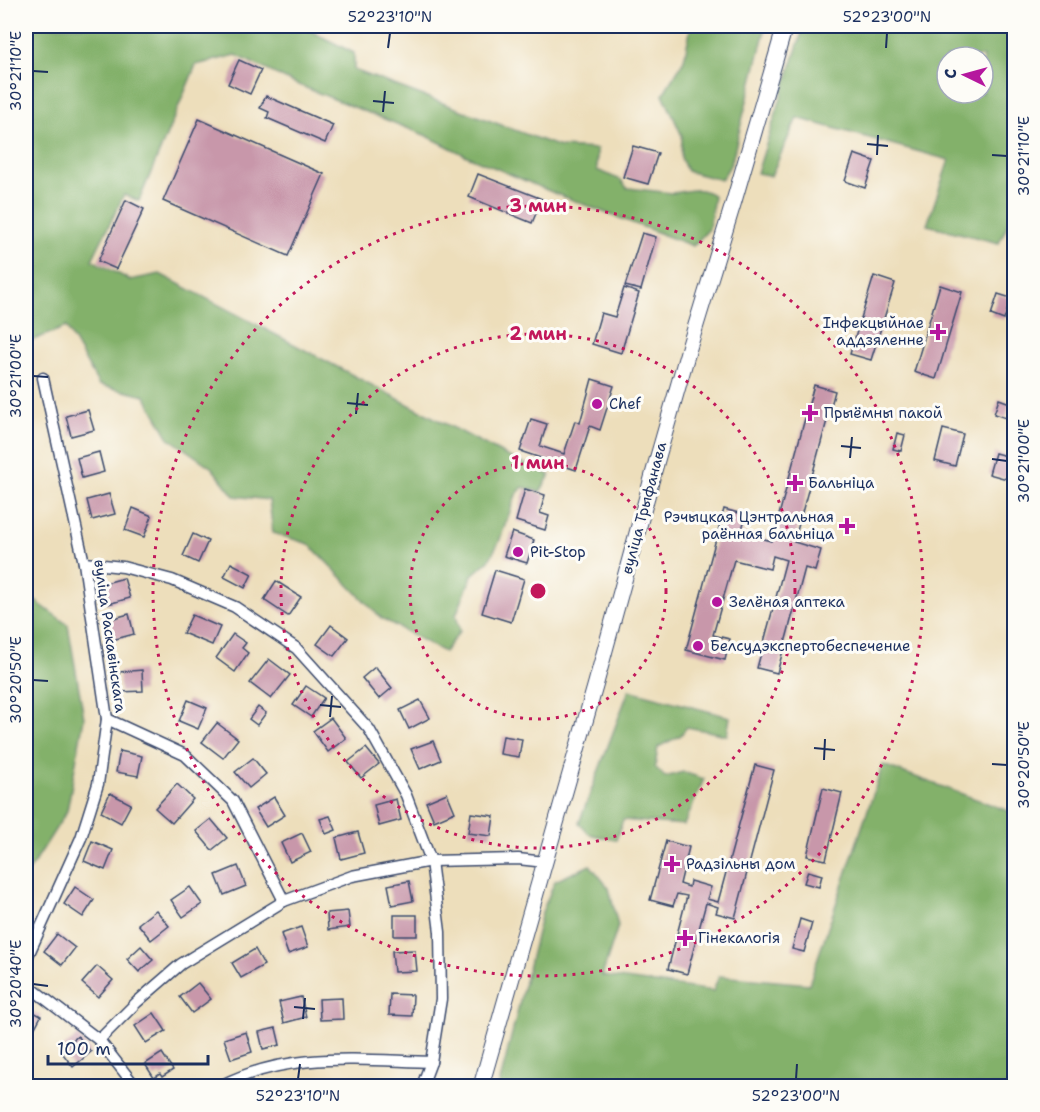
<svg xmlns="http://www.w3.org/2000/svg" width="1040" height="1112" font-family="'Shantell Sans',sans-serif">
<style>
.forest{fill:#83b16a;stroke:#4f7064;stroke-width:1.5;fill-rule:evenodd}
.building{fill:#c897aa}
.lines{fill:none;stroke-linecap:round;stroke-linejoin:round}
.street-casing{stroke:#3a496c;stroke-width:13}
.secondary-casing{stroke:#3a496c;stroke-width:17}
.street{stroke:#fff;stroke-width:10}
.secondary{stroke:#fff;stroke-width:15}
.ticks{fill:none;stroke:#1b2f5e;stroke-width:2}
.ring{fill:none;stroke:#c2185b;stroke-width:3;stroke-dasharray:3 6}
.poi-dot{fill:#b5179e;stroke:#fdfcf7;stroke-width:2}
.labels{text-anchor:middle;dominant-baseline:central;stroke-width:6;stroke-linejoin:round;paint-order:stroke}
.poi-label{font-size:15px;fill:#1b2f5e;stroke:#fdfcf7;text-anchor:start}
.street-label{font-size:15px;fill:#1b2f5e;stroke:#fdfcf7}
.centre{fill:#c2185b;stroke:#fdfcf7;stroke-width:3}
.ring-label{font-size:18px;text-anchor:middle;font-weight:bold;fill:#c2185b;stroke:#fdfcf7;stroke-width:6;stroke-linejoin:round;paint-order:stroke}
.neatline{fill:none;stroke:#1b2f5e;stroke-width:2}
.ticks-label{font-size:15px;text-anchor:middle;fill:#1b2f5e}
</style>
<rect width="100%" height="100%" fill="#fdfcf7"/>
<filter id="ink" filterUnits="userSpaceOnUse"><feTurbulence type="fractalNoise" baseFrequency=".0167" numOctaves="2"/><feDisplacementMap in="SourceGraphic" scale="12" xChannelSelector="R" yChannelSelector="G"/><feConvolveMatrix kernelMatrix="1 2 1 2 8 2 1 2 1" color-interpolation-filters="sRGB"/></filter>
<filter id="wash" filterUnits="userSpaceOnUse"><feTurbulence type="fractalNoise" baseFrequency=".008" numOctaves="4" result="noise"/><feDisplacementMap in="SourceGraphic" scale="24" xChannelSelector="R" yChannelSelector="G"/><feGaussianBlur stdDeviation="1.35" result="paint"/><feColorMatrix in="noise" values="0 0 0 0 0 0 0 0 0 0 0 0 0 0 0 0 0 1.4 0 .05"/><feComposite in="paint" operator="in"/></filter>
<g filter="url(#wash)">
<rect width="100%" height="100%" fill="#eddebb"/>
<!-- forest -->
<g class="forest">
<path d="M26,26H301L354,53V70L560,147L597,149V170L621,180L627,188C642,189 657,192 671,193C686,193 698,184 714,196L709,229L693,246L554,193L465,155L427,136L296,84L236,55L196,65L139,201L124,195L92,260L130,280L160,274L507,456L550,475L540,492L523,487L516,495L499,542L489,560L472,575L456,615L460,631L444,652L381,618L309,544L273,533L269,500L234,496L212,468L169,438L145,396L99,385L66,327L26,343Z"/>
<path d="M691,26H766L731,164L721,180L687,171L681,158L682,136L663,94L684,60Z"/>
<path d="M804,26H1014V219H1010L999,243L927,225L949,160L797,118L771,176L757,173ZM947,57H983V93H947Z"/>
<path d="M26,594L68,625L84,718L67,811L26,876Z"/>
<path d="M629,690L730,717L727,735L687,727L680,736L658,747L655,767L665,777L683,772L704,779L684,825L623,820L616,840L589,834L579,823Z"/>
<path d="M883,765L1014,813V1086H499L542,912L555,881L590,865L609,888L618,926L602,976L713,991L719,976L809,984Z"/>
</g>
<g id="blocks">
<!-- building -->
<g class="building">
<path d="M239,60L261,70L250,94L228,84Z"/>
<path d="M266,96L333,125L325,143L267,118L269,112L260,108Z"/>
<path d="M199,119L324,174L288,256L163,201Z"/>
<path d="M633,146L658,153L648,184L623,177Z"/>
<path d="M854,154L874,161L865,188L845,181Z"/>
<path d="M478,174L542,199L532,223L469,197Z"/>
<path d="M126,200L144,209L116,269L98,261Z"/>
<path d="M642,233L656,237L641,290L625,286Z"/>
<path d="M874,276L895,283L871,360L850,354Z"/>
<path d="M940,285L962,292L936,379L914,372Z"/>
<path d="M624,288L639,293L621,353L592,344L601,313L615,317Z"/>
<path d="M998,294L1011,298L1004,320L991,315Z"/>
<path d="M592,379L614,386L600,430L590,426L576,470L520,451L531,419L547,424L540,446L564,454L575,421L580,423Z"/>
<path d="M814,385L835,391L794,542L821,550L815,571L805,568L777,673L757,668L786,560L773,556L770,569L734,560L713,635L730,639L725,660L686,650L724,509L746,515L741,533L772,541Z"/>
<path d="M999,399L1010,403L1006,418L994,414Z"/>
<path d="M88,410L94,430L71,436L66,416Z"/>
<path d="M943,429L963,434L955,466L935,461Z"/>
<path d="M897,433L905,435L901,451L893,449Z"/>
<path d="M99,452L104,472L82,478L77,458Z"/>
<path d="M995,453L1014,458V481L989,474Z"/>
<path d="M525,489L545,495L540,513L549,516L545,530L516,521Z"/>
<path d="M109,494L115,514L92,520L87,500Z"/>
<path d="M133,508L152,516L144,537L125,530Z"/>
<path d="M512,532L534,540L527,563L504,556Z"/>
<path d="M193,534L208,541L198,563L183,556Z"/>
<path d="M231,563L252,574L245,588L224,577Z"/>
<path d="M495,570L524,579L511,622L482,613Z"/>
<path d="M124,578L130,598L108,604L102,584Z"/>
<path d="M276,581L301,597L288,616L264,600Z"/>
<path d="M129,614L134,634L112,640L107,620Z"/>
<path d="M192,615L220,627L212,645L183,633Z"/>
<path d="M331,625L348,638L334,656L317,644Z"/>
<path d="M233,634L246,643L242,648L248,653L235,672L216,658Z"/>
<path d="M269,659L290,675L271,699L250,683Z"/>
<path d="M375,667L392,688L379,699L362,678Z"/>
<path d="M142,670L143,691L120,692L119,672Z"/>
<path d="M306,686L324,698L311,717L293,705Z"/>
<path d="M188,700L207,708L198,729L179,721Z"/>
<path d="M420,700L430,718L409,729L400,710Z"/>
<path d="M258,707L266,713L257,725L249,719Z"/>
<path d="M331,718L346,738L328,752L313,731Z"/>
<path d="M217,723L238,739L223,758L202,742Z"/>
<path d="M503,736L522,739L519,757L500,754Z"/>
<path d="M433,741L441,760L420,769L411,749Z"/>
<path d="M366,748L379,764L361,778L348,762Z"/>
<path d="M120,751L142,756L138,776L116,772Z"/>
<path d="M253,758L266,774L249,788L235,772Z"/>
<path d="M755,765L774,770L735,918L716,913L718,907L706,903L687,974L668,969L687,896L677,894L673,906L650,900L666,841L689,847L680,884L689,887L690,881L711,887L707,899L718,902Z"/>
<path d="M177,784L193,799L172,823L155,808Z"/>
<path d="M823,788L842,793L826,860L807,856Z"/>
<path d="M110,793L131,804L121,823L101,812Z"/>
<path d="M447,793L455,812L434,821L426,802Z"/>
<path d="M274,797L285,815L266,827L255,809Z"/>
<path d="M396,799L401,820L379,826L374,805Z"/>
<path d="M471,813L494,816L491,836L468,833Z"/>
<path d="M330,816L336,830L326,834L320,819Z"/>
<path d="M211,819L227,838L212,850L196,831Z"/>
<path d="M358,832L364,853L341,859L336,838Z"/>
<path d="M302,833L311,852L290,862L281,843Z"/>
<path d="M92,841L113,850L105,870L84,861Z"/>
<path d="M238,866L246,886L224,895L216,875Z"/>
<path d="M808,871L822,875L819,887L804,883Z"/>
<path d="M409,881L413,901L392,905L388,885Z"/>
<path d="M75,887L94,900L83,917L64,904Z"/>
<path d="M190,887L202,904L183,917L171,900Z"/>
<path d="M156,910L169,926L151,940L138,924Z"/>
<path d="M348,911L350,927L328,930L327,913Z"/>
<rect x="394" y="915" width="23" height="21"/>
<path d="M800,919L812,923L804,952L792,949Z"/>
<path d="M301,927L308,947L288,954L281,934Z"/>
<path d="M57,934L75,948L62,965L44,951Z"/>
<path d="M141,946L153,960L139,972L127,959Z"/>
<path d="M255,949L264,965L241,978L232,963Z"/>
<path d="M415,950L417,971L394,972L392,951Z"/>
<path d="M97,966L113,980L98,997L82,983Z"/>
<path d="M198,983L211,999L192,1013L180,997Z"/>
<path d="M390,994L413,995L412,1016L389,1015Z"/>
<path d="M301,997L306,1017L284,1023L279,1002Z"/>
<path d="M342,998L343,1019L320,1020L319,999Z"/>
<path d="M26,1008L41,1016L32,1033L26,1030Z"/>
<path d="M154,1013L166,1031L146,1043L135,1026Z"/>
<path d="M276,1028L280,1045L263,1049L259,1032Z"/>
<path d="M246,1032L252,1052L231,1059L224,1039Z"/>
<path d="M78,1036L91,1052L73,1067L60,1050Z"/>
<path d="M162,1053L173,1070L162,1077L160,1074L154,1078L145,1064Z"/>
</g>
</g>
</g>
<g filter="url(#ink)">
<use href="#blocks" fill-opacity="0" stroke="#3a496c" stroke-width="1.5"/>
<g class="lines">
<defs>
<g id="street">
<path d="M84,563L123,567L172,580L235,607L296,648L369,729L406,795L431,861L440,932L441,999L431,1062L422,1086"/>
<path d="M107,719L185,755L233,801L284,901"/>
<path d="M26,960L81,838L98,784L107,719L84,563L43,378"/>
<path d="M26,984L99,1040L135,1086"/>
<path d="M99,1040L137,1002L181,964L284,901L352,876L431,861L518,859L545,862"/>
<path d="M220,1086C289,1051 356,1060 431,1062"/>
</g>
<path id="secondary" d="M481,1086L596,683L657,460L689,348L734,201L785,26"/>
</defs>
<!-- street casing -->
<use href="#street" class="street-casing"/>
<!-- secondary casing -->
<use href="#secondary" class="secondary-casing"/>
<!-- street -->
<use href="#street" class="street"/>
<!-- secondary -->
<use href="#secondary" class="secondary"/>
</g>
</g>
<!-- ticks -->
<path class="ticks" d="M388,48L390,33M886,48L887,33M33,71L48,72M373,101L394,103M383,112L385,91M867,144L888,146M877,155L878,135M992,155L1007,156M33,376L48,377M347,403L368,405M356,414L358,393M841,446L861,448M850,458L852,437M992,459L1007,461M33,680L48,681M320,705L341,707M330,717L332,696M814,748L835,750M824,760L825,739M992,764L1007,765M33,984L48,986M294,1007L315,1009M303,1019L305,998M298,1079L300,1064M796,1079L797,1064"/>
<!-- distance rings -->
<g class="ring">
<circle cx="538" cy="591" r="128"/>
<circle cx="538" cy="591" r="257"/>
<circle cx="538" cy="591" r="385"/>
</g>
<!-- markers -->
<g class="poi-dot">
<path d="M935 323h6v6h6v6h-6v6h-6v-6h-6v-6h6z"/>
<circle cx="597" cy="404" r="6"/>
<path d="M807 404h6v6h6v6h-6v6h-6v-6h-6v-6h6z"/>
<path d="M792 474h6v6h6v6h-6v6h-6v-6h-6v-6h6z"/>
<path d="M844 517h6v6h6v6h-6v6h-6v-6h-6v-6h6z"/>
<circle cx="518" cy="552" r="6"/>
<circle cx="717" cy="602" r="6"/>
<circle cx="698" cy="646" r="6"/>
<path d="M669 855h6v6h6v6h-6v6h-6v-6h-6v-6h6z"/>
<path d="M682 929h6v6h6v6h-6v6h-6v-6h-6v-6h6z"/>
</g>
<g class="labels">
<!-- poi labels -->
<g class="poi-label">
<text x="924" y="323" text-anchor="end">Інфекцыйнае<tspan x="924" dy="17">аддзяленне</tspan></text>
<text x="609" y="404">Chef</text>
<text x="824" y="413">Прыёмны пакой</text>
<text x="808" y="483">Бальніца</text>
<text x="834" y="517" text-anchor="end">Рэчыцкая Цэнтральная<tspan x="834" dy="17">раённая бальніца</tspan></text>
<text x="530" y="552">Pit-Stop</text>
<text x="729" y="602">Зелёная аптека</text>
<text x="710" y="646">Белсудэкспертобеспечение</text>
<text x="686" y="864">Радзільны дом</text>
<text x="698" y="938">Гінекалогія</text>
</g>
<!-- street labels -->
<g class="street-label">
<text transform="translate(644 508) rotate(-75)">вуліца Трыфанава</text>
<text transform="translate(110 636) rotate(82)">вуліца Раскавінскага</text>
</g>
</g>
<circle cx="538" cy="591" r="9" class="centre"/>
<g class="ring-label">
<text x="538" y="212">3 мин</text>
<text x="538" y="340">2 мин</text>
<text x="538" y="469">1 мин</text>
</g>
<!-- margin -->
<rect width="1040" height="1112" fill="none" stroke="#fdfcf7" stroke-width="66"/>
<!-- north arrow -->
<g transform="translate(965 75) rotate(275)"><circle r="28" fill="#fdfcf7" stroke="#a3aaba" stroke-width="1.5"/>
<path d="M0-4.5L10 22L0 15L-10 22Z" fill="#b5179e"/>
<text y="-9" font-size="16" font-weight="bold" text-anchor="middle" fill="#1b2f5e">С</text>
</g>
<!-- scale -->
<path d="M48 1055v9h160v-9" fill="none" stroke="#1b2f5e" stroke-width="3"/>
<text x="57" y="1055" font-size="18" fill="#1b2f5e" stroke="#fdfcf7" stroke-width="4.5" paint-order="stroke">100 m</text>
<rect x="33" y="33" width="974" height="1046" class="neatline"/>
<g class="ticks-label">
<text x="390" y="22">52°23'10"N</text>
<text x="887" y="22">52°23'00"N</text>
<text transform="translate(16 71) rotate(-90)" y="5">30°21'10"E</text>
<text transform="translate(1024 156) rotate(-90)" y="5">30°21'10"E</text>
<text transform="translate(16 376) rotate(-90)" y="5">30°21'00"E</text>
<text transform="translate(1024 461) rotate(-90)" y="5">30°21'00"E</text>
<text transform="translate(16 680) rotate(-90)" y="5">30°20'50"E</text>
<text transform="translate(1024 765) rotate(-90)" y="5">30°20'50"E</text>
<text transform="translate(16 984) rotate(-90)" y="5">30°20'40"E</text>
<text x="298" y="1101">52°23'10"N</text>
<text x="796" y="1101">52°23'00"N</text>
</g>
</svg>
